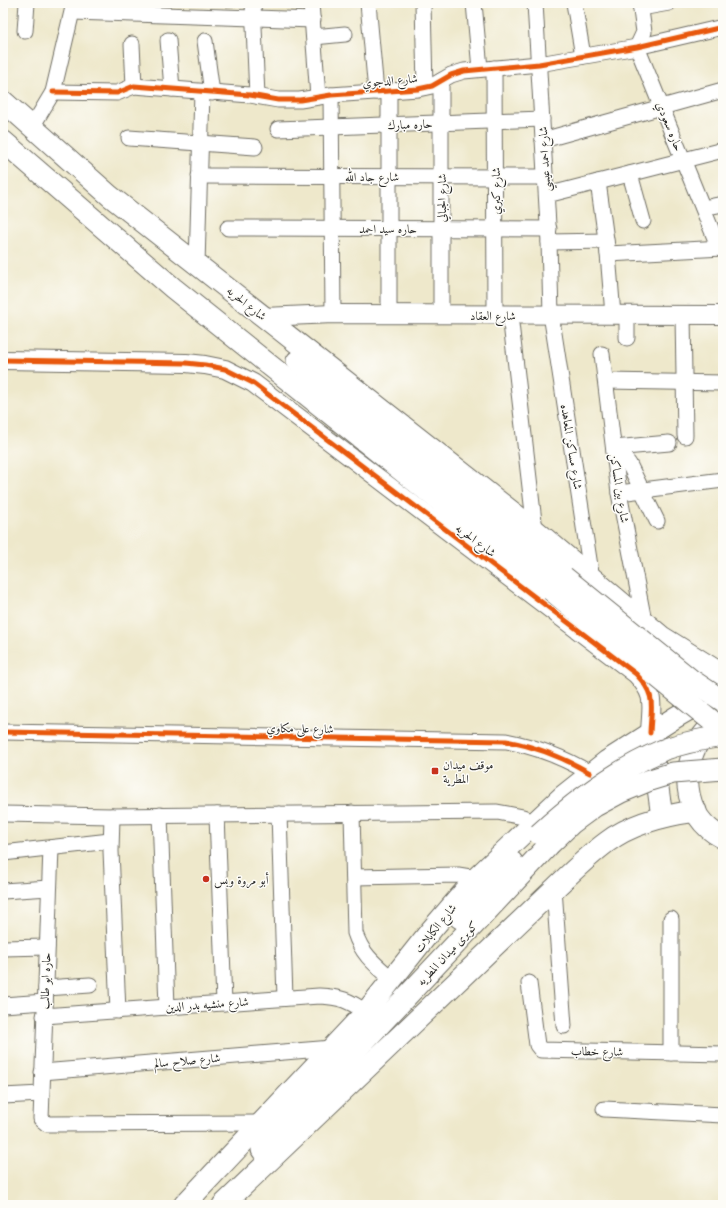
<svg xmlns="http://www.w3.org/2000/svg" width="726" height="1208" font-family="'Libre Caslon Text',Amiri,serif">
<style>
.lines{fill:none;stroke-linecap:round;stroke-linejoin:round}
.minor-casing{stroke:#6f6d63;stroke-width:17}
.tertiary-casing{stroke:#6f6d63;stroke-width:20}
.secondary-casing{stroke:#6f6d63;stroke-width:23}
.minor{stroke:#fff;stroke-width:15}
.tertiary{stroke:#fff;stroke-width:18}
.secondary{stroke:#fff;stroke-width:21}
.secondary-bridge-casing{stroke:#6f6d63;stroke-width:23;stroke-linecap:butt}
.secondary-bridge{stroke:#fff;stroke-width:21}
.cycleway-casing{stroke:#fdfcf7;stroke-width:8}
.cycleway{stroke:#e8590c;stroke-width:5}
.poi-dot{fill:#c8321e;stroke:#fdfcf7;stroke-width:1.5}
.labels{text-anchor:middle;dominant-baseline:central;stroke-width:3;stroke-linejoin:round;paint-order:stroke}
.street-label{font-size:12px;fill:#2b2b2b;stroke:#fdfcf7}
.poi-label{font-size:12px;fill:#2b2b2b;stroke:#fdfcf7;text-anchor:start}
</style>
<rect width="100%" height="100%" fill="#fdfcf7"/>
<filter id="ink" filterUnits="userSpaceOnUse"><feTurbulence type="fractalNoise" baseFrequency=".025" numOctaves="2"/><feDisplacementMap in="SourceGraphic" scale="8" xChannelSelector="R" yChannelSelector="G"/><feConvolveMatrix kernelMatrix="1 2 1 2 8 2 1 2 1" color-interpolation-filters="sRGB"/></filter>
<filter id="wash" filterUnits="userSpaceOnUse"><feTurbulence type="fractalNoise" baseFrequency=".012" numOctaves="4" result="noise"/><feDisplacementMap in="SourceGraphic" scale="16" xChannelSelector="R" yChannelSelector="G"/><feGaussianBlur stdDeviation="0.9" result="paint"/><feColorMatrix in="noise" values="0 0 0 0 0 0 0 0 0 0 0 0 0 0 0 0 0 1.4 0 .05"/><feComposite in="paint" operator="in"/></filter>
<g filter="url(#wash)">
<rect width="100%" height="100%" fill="#eee8cb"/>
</g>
<g filter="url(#ink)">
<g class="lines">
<defs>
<g id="minor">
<path d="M253,3L257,96"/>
<path d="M311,3L318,97"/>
<path d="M368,3L376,92"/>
<path d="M423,3L425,87"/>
<path d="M474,3L480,69"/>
<path d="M535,3L549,242L551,314L592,579"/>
<path d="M574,3L583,56"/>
<path d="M640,3L644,32L637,47L719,248"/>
<path d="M641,8L669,3"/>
<path d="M73,12L313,20"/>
<path d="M25,31L27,3"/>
<path d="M314,37L345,34"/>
<path d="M168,40L172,89"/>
<path d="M205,41L212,93"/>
<path d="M132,44L134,86"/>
<path d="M494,68L495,314"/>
<path d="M53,92L117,93L134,86L250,95L278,100H300L331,95L418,89L432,86L451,75L464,71L539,64L637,47L723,27"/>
<path d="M331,95L333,314"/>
<path d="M32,127L53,92L74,3"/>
<path d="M278,129L542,119"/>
<path d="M129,138L255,147"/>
<path d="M543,140L723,90"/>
<path d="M630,174L643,221"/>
<path d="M199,176L545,177"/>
<path d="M598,182L608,254L613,315"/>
<path d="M547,195L723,150"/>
<path d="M703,208L723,204"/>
<path d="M228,228L549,229"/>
<path d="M549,242L606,241"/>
<path d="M608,254L723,248"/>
<path d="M197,264L202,92"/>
<path d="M389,314V92"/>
<path d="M441,314V81"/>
<path d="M510,315L535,530"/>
<path d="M627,315V338"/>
<path d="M683,315L685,436"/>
<path d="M602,354L619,493L644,621"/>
<path d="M606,381L723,383"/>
<path d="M614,448L669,443"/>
<path d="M614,451L623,456L629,464L657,521"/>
<path d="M619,493L723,480"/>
<path d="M3,732L506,741C537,747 563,757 590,773"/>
<path d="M352,813L355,933C362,955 376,965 393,980"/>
<path d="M3,814L112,816L497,812L523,817L533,824"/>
<path d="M279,814L285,998"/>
<path d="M160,815L167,1007"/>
<path d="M217,815L224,1003"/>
<path d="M112,816L111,851L118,1011"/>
<path d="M51,848L41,1119L47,1124L261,1123"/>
<path d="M3,853L110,841"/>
<path d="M354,877L458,875L476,878"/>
<path d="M554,889L564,1026"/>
<path d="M3,891L49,888"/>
<path d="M3,948L47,947"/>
<path d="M529,983L537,1045L541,1050L723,1054"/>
<path d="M46,988L90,985"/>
<path d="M3,1005L45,1002"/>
<path d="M44,1016L319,996C341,997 348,1000 366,1012"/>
<path d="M671,1053V919"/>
<path d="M42,1072L332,1048"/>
<path d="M3,1096L41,1094"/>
<path d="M604,1109L723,1115"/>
</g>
<g id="tertiary">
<path d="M264,317L333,314L723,315"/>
<path d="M3,360L186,363L205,365L225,369L253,383L636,674C657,696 651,705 650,733"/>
</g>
<g id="secondary">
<path d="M3,101L110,196L535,530L662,637L723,675"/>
<path d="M3,141L173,288L551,590"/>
<path d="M297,361L564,577"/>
<path d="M708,729C678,762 680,816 723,838"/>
<path d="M651,737L662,817"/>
<path d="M460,918L512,862"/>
<path d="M262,1150L549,845"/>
<path d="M184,1205L366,1012L432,929L476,878L533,824L563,796L607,761L676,717L695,706L711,700"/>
<path d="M223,1205L554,889C571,873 588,856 607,842C632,823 666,815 696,811"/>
</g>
</defs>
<!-- minor casing -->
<use href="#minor" class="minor-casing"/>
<!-- tertiary casing -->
<use href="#tertiary" class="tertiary-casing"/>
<!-- secondary casing -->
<use href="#secondary" class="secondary-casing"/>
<!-- minor -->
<use href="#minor" class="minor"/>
<!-- tertiary -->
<use href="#tertiary" class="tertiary"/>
<!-- secondary -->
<use href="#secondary" class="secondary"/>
<defs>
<g id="secondary-bridge">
<path d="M564,577L690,679L723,701"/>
<path d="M551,590L723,730"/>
<path d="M539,834C576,800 616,770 663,750C682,743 703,739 723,736"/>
<path d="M549,845L572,823L595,806L621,792L650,780L673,773L723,769"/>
</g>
</defs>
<!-- secondary-bridge casing -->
<use href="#secondary-bridge" class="secondary-bridge-casing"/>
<!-- secondary-bridge -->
<use href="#secondary-bridge" class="secondary-bridge"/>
<defs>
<g id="cycleway">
<path d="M53,92L117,93L134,86L250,95L278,100H300L331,95L418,89L432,86L451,75L464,71L539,64L637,47L723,27"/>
<path d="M3,360L186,363L205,365L225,369L253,383L636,674C657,696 651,705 650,733"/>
<path d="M3,732L506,741C537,747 563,757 590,773"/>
</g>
</defs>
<!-- cycleway casing -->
<use href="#cycleway" class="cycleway-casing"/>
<!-- cycleway -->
<use href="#cycleway" class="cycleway"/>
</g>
</g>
<!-- markers -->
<g class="poi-dot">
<rect x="431" y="767" width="8" height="8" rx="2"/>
<circle cx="206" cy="879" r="4"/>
</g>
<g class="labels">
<!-- street labels -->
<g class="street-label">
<text transform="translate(390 80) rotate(-5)">شارع الدجوي</text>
<text transform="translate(410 124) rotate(-2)">حاره مبارك</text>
<text transform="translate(670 126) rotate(68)">حاره سعودي</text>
<text transform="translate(544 159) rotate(-93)">شارع احمد عيسي</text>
<text x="372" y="176">شارع جاد الله</text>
<text transform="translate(495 191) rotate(-90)">شارع كبري</text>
<text transform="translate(441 198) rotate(-90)">شارع الجبالي</text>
<text x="388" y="228">حاره سيد احمد</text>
<text transform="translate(247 303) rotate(39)">شارع الحريه</text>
<text x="493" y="315">شارع العقاد</text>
<text transform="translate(572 447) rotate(81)">شارع مساكن المعاهده</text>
<text transform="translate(620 488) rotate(81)">شارع بين المساكن</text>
<text transform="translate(476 540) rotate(37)">شارع الحريه</text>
<text transform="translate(300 728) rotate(1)">شارع على مكاوي</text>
<text transform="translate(435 928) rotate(-51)">شارع الكابلات</text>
<text transform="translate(447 953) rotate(-47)">كوبرى ميدان المطريه</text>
<text transform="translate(45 981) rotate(-88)">حاره ابو طالب</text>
<text transform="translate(207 1004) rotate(-4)">شارع منشيه بدر الدين</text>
<text transform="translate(597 1051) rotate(1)">شارع خطاب</text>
<text transform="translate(187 1060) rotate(-5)">شارع صلاح سالم</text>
</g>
<!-- poi labels -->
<g class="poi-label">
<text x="443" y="764">موقف ميدان<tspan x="443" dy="14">المطرية</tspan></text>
<text x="214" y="879">أبو مروة وبس</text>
</g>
</g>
<!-- margin -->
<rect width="726" height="1208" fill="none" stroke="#fdfcf7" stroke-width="16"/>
</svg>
